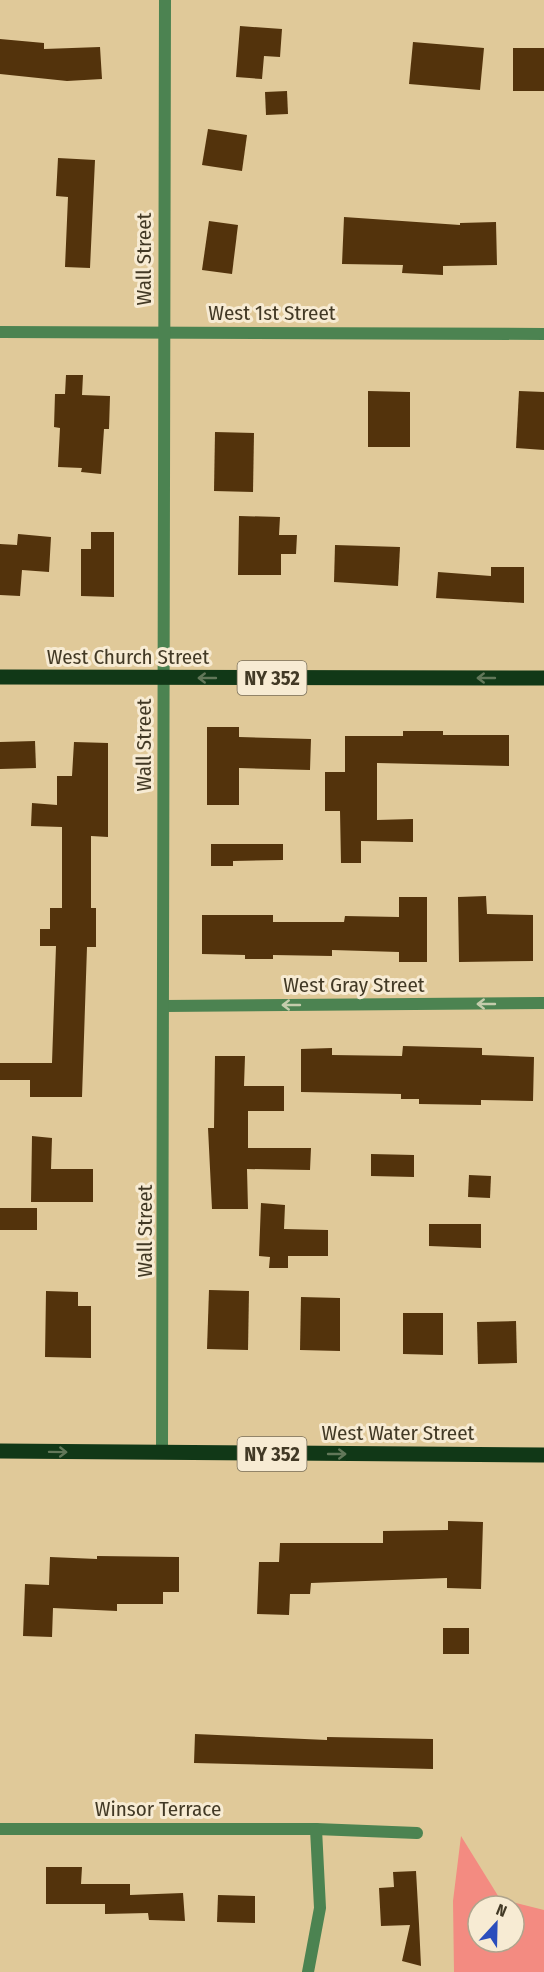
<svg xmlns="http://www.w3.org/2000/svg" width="544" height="1972" font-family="'Fira Sans Condensed',sans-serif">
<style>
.green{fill:#f38b81;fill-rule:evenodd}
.building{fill:#53330c}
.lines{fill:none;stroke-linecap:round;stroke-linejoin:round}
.minor{stroke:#4c8351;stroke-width:12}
.primary{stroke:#113817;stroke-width:15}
.oneway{stroke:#627759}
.oneway2{stroke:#c4ccac}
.labels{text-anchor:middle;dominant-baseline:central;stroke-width:6;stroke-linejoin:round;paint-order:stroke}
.shield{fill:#f7ebd3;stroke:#786e59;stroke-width:1.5}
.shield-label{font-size:20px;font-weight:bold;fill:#423925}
.street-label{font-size:21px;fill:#423925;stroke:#f7ebd3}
</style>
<rect width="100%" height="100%" fill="#e0c999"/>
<!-- green -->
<path class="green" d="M461,1836L500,1899L544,1910V1972H454L453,1901ZM478,1906H514V1942H478Z"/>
<!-- building -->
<g class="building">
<path d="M240,26L282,29L280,57L264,56L262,79L236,77Z"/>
<path d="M0,39L44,43V49L100,47L102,79L67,81L0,74Z"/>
<path d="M413,42L484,48L480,90L409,84Z"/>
<rect x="513" y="48" width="31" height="43"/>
<path d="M287,91L288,114L266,115L265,92Z"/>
<path d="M208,129L247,135L242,171L202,165Z"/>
<path d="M58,158L95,160L90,268L65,267L68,197L56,196Z"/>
<path d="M344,217L460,225V223L496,222L497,265L443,266V275L402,273L403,265L342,264Z"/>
<path d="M209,221L238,225L232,274L202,270Z"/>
<path d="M66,375H83L82,395L110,396L109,429H104L101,474L81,472L82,468L58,467L60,428L54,427L55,394H65Z"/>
<path d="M368,391L410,392V447H368Z"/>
<path d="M519,391L544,392V450L516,448Z"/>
<path d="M215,432L254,433L253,492L214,491Z"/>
<path d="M239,516L280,517L279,535H297L296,554H281V575H238Z"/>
<path d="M91,532H114V597L81,596V549H91Z"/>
<path d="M18,534L51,537L49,572L22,570L20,596L0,595V544L17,545Z"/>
<path d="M335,545L400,547L398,586L334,582Z"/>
<path d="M491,567H524V603L436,598L438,572L491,576Z"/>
<path d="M207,727H239V737L311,739L310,770L239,768V805H207Z"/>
<path d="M403,731H443V735H509V766L377,763V820L413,819V842L361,841V863H341L340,811H325V772H345V736H403Z"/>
<path d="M35,741L36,768L0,769V742Z"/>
<path d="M74,742L108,743V837L91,836V908H96V947H87L82,1097H30V1080H0V1063H52L56,946H40V929H50V908H62V827L31,826L32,803L57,805V776H72Z"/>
<path d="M211,844H283V860L233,861V866H211Z"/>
<path d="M486,896L487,914L533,915V961L459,962L458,897Z"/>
<path d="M399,897H427V962H399V952L332,950V956L273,955V959H245V955L202,954V915H273V922H344L345,916L399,917Z"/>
<path d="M403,1046L482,1048V1055L534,1057L533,1101L481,1100V1105L419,1104V1099H401V1094L301,1092V1049L332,1048V1055L402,1056Z"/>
<path d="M215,1056H245L244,1086H284V1111H248V1148H311L310,1170L247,1169L248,1209H212L208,1128H214Z"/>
<path d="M32,1136L52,1138L51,1169H93V1202H31Z"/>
<path d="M371,1154L414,1155V1177L371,1176Z"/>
<path d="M469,1175L491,1176L490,1198L468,1197Z"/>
<path d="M261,1203L285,1205L284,1229L328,1230V1256H288V1268H269L270,1257L259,1256Z"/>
<rect x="0" y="1208" width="37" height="22"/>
<path d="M429,1224H481V1248L429,1246Z"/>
<path d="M209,1290L249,1291L248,1350L207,1349Z"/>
<path d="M46,1291L78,1292V1306H91V1358L45,1357Z"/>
<path d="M301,1297L340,1298V1351L300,1350Z"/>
<path d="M403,1313H443V1355L403,1354Z"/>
<path d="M516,1321L517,1363L478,1364L477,1322Z"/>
<path d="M448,1521L483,1522L481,1589L447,1588V1578L311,1583L310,1594H290L289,1615L257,1614L259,1562H279L280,1543H383V1531L448,1530Z"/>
<path d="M97,1556L179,1557V1592H163V1604H117V1611L53,1608L52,1637L23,1636L25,1584L49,1585L50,1557L97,1559Z"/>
<rect x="443" y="1628" width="26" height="26"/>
<path d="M195,1734L327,1740V1737L433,1739V1769L194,1763Z"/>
<path d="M46,1867H82L81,1884H130V1895L183,1893L185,1921L149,1920L148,1913L105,1914V1904H46Z"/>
<path d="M416,1871L419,1924L421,1966L402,1961L410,1925L381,1926L379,1888L394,1887L393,1872Z"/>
<path d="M218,1895L255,1896V1923L217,1922Z"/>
</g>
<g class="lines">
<!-- minor -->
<g class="minor">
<path d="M0,332L544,334"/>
<path d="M165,1006L544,1003"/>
<path d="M162,1453L165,0"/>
<path d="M0,1829H316L417,1833"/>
<path d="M308,1972L320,1908L316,1829"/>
</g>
<!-- primary -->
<g class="primary">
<path d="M0,677L544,678"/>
<path d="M0,1451L544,1455"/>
</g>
</g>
<!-- one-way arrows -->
<defs><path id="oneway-shaft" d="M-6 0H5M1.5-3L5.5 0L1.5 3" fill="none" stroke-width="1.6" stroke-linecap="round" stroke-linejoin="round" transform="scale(1.5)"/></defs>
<g class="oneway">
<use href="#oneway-shaft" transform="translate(207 678) rotate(180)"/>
<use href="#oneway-shaft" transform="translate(486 678) rotate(180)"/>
<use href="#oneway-shaft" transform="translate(58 1452) rotate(1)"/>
<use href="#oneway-shaft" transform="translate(337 1454)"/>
</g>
<g class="oneway2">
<use href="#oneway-shaft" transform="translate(486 1004) rotate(180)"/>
<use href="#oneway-shaft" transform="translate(291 1005) rotate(180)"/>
</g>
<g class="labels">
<!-- shield labels -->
<g class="shield">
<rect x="237.5" y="661" width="69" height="34" rx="4.5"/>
<rect x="237.5" y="1437" width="69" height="34" rx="4.5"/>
</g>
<g class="shield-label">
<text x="272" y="678">NY 352</text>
<text x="272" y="1454">NY 352</text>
</g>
<!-- street labels -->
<g class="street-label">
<text transform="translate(144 259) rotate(-90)">Wall Street</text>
<text x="272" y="313">West 1st Street</text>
<text x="128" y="657">West Church Street</text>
<text transform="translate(144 745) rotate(-90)">Wall Street</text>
<text x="354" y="985">West Gray Street</text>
<text transform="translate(145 1231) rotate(-90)">Wall Street</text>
<text x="398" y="1433">West Water Street</text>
<text x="158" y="1809">Winsor Terrace</text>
</g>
</g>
<!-- north arrow -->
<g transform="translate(496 1924) rotate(22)"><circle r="28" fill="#f7ebd3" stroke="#afa48d" stroke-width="1.5"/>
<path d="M0-4.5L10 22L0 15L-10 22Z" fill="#2b4dbc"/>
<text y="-9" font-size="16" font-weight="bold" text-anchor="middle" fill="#423925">N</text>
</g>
</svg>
